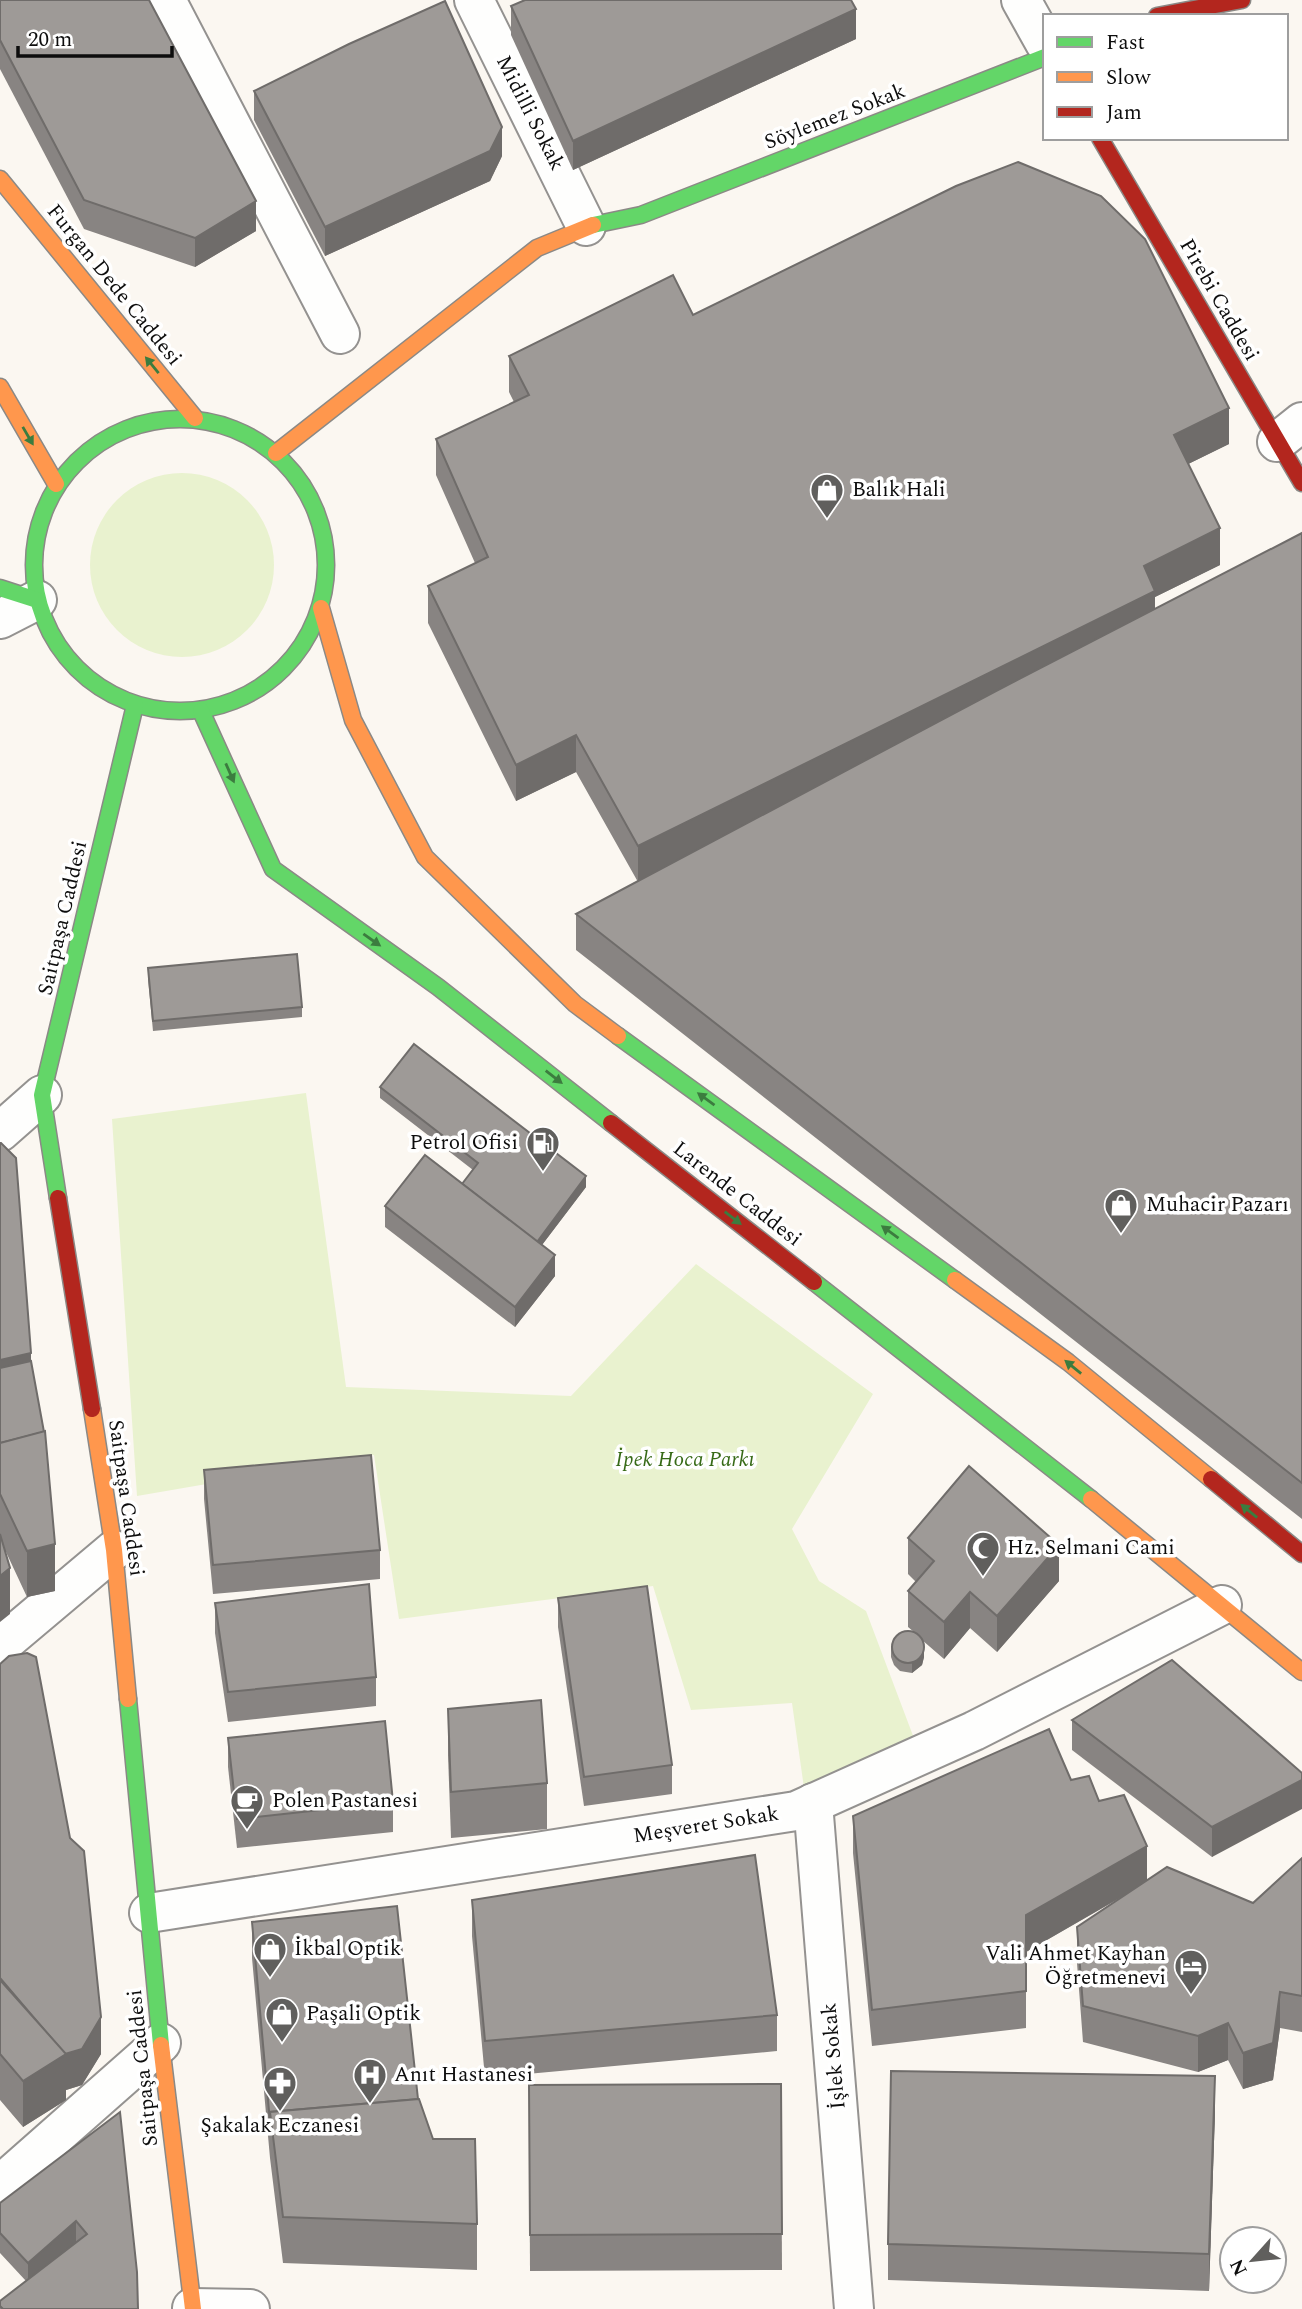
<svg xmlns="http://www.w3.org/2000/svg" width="1302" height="2309" font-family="Spectral,serif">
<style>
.green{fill:#e9f2cf}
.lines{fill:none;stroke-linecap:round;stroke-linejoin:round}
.street-casing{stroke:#949290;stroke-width:42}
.fast-casing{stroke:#8b8986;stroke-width:19}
.slow-casing{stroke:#8b8986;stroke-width:19}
.jam-casing{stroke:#8b8986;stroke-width:19}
.street{stroke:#fefefd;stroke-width:38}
.fast{stroke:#63d668;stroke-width:16}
.slow{stroke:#ff974d;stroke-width:16}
.jam{stroke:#b3261e;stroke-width:16}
.wall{fill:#888482}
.shaded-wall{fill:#6f6c6a}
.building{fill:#9e9a97;stroke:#6f6c6a;stroke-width:2}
.oneway{fill:#3c7c3f}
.labels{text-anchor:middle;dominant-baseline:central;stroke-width:7;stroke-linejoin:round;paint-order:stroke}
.street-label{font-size:21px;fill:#0d0d0d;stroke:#fff}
.poi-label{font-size:21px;fill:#0d0d0d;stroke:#fff;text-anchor:start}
.park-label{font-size:21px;font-style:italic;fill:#376a17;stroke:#fff}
</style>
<rect width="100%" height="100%" fill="#fbf7f1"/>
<!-- green -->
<g class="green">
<circle cx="182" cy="565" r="92"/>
<path d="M306,1093L346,1387L571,1396L696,1264L873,1394L792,1529L819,1581L866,1611L915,1741L804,1788L792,1703L691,1710L653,1586L399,1619L374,1455L137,1496L112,1119Z"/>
</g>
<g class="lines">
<defs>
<g id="street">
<path d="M166,0L340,334"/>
<path d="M474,0L586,226"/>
<path d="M1021,0L1045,43"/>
<path d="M1277,442L1302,422"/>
<path d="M0,619L37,600"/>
<path d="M0,1132L42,1095"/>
<path d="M0,1646L114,1550"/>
<path d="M813,1803L854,2309"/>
<path d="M149,1913L796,1811L974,1731L1222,1605"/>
<path d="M0,2185L161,2043"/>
<path d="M192,2308L250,2309"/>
</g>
<g id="fast">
<path d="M593,225L641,215L1045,57"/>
<circle cx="180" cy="565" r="146"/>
<path d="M0,588L37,600"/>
<path d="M201,711L273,869L438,987L611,1123"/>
<path d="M618,1036L955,1280"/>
<path d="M58,1198L42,1095L135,705"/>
<path d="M814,1282L1091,1499"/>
<path d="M128,1699L161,2045"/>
</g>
<g id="slow">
<path d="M0,179L195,418"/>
<path d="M0,387L56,484"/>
<path d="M276,453L537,248L593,225"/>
<path d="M321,608L353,720L425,857L575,1004L618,1036"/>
<path d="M955,1280L1068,1362L1211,1479"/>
<path d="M92,1409L114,1550L128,1699"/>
<path d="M1091,1499L1302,1672"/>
<path d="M161,2045L193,2309"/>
</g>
<g id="jam">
<path d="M1157,16L1242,0"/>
<path d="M1100,138L1302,483"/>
<path d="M611,1123L814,1282"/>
<path d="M58,1198L92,1409"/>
<path d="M1211,1479L1302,1554"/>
</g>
</defs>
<!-- street casing -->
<use href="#street" class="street-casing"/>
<!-- fast casing -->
<use href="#fast" class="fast-casing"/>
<!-- slow casing -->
<use href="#slow" class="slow-casing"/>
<!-- jam casing -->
<use href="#jam" class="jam-casing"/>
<!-- street -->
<use href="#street" class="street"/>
<!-- fast -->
<use href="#fast" class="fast"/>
<!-- slow -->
<use href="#slow" class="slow"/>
<!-- jam -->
<use href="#jam" class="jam"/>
</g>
<!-- wall -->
<g class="wall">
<path d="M0,0L256,231L195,267L84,229L0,69Z"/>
<path d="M511,6L856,39L573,170L511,35Z"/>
<path d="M254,91L502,156L490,181L325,256L254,120Z"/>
<path d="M693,315L1229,444L1188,464L1220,565L1155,597V609L1302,533V1519L576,950V914L638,882L576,772L516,801L428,623V586L475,563L436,475V439L514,402L509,392V356Z"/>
<path d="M148,968L302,1007V1017L153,1031L148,979Z"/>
<path d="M380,1087L586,1187L542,1245L555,1276L515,1327L385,1227V1206L462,1184L473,1170L380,1098Z"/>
<path d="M0,1143L31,1361L55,1591L27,1597L6,1552L0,1576Z"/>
<path d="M204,1470L380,1550V1579L213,1594L204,1499Z"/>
<path d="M908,1538L1059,1581L997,1652L970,1628L944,1659L922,1640L924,1657L922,1665L912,1673L900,1671L894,1665L891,1657V1647L914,1632L908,1627V1591L916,1582L908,1574Z"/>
<path d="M558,1598L672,1765V1794L584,1806L558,1627Z"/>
<path d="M215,1603L376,1677V1706L228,1722L215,1633Z"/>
<path d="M0,1664L101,2054L82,2085L66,2090V2100L23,2127L0,2100Z"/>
<path d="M448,1709L547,1783V1829L451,1838L448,1755Z"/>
<path d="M1072,1720L1302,1773L1212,1857L1072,1750Z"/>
<path d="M228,1738L393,1802V1832L237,1848L228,1767Z"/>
<path d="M1071,1780L1099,1801L1147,1879L1253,1903L1302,1858V2032L1280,2028L1273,2080L1243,2089L1228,2060L1198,2072L1083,2042L1077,1963V1927L1120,1898L1026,1952V2028L872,2046L853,1853V1816Z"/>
<path d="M472,1900L777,2015V2051L485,2078L472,1936Z"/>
<path d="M252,1922L418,2099L433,2139L477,2224V2270L283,2263L270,2158L252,1958Z"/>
<path d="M781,2084L782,2270L530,2271L529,2085Z"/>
<path d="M120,2112L138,2309H0V2301L26,2281L0,2253V2203Z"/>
<path d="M1215,2112L1209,2291L888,2280V2244Z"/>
</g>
<!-- shaded-wall -->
<g class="shaded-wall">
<path d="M856,9V39L573,170V141Z"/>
<path d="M502,127V156L490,181L325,256V227Z"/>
<path d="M256,201V231L195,267V238Z"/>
<path d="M1229,408V444L1174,471V435Z"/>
<path d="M1220,528V565L1155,597V627L638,882V846L1144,566Z"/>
<path d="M576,735V772L516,801V765Z"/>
<path d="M586,1176V1187L532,1258V1248Z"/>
<path d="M555,1255V1276L515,1327V1307Z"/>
<path d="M31,1353V1382L0,1389V1360Z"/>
<path d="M55,1544V1591L27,1597V1551Z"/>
<path d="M1059,1545V1581L997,1652V1616Z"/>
<path d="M10,1568V1614L0,1622V1576Z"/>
<path d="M970,1592V1628L944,1659V1622Z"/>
<path d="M924,1647V1657L922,1665L912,1673V1662Z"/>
<path d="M1302,1780V1809L1212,1857V1827Z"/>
<path d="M1147,1846V1882L1026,1952V1915Z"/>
<path d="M1280,1992V2028L1273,2080L1243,2089V2053Z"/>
<path d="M101,2017V2054L82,2085L66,2090V2100L23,2127V2081Z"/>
<path d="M1228,2023V2060L1198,2072V2036Z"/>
<path d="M1215,2076V2112L1209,2291V2254Z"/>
<path d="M76,2221V2242L28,2283V2263Z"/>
</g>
<!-- building -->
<g class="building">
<path d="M0,0H149L256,201L195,238L84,200L0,40Z"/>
<path d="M525,0H851L856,9L573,141L511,6Z"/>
<path d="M445,1L502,127L490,151L325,227L254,91L349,44Z"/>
<path d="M1018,162L1101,196L1145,239L1229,408L1174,435L1220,528L1144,566L1155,591L638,846L576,735L516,765L428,586L488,557L436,439L529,395L509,356L673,275L693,315L956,186Z"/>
<path d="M1302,533V1483L576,914L996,691Z"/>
<path d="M297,954L302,1007L153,1021L148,968Z"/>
<path d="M414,1044L586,1176L537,1242L462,1184L478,1163L380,1087Z"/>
<path d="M0,1143H1L16,1158L31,1353L0,1360Z"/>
<path d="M425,1155L555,1255L515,1307L385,1206Z"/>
<path d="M31,1361L44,1432L0,1443V1368Z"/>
<path d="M45,1431L55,1544L27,1551L0,1494V1443Z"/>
<path d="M371,1455L380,1550L213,1565L204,1470Z"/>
<path d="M969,1466L1059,1545L997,1616L970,1592L944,1622L908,1591L934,1561L908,1538Z"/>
<path d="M0,1534L10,1568L0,1576Z"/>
<path d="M369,1584L376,1677L228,1692L215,1603Z"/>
<path d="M647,1586L672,1765L584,1777L558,1598Z"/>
<circle cx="908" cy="1647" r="16"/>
<path d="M27,1653L36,1657L70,1838L84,1851L101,2017L82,2049L65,2054L0,1978V1664L9,1656Z"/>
<path d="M1172,1660L1302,1773V1780L1212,1827L1072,1720Z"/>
<path d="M541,1700L547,1783L451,1792L448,1709Z"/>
<path d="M385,1721L393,1802L237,1819L228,1738Z"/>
<path d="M1049,1729L1071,1780L1089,1776L1099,1801L1124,1795L1147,1846L1026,1915V1991L872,2010L853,1816Z"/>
<path d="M755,1855L777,2015L485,2041L472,1900Z"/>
<path d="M1302,1858V1996L1280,1992L1273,2043L1243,2053L1228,2023L1198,2036L1083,2006L1077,1927L1167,1867L1253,1903Z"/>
<path d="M397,1906L418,2099L270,2112V2122L252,1922Z"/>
<path d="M0,1980L66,2054L23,2081L0,2054Z"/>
<path d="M891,2071L1215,2076L1209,2254L888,2244Z"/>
<path d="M781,2084L782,2234L530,2235L529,2085Z"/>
<path d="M419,2099L433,2139H475L477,2224L283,2217L270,2112Z"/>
<path d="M120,2112L137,2272L138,2309H3L0,2306V2301L87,2234L76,2221L28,2263L0,2233V2203Z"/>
</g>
<!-- one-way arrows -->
<defs><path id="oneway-solid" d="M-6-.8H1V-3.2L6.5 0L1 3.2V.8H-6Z" transform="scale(1.75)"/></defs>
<g class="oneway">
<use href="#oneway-solid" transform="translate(152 365) rotate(-129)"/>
<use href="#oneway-solid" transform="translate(28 436) rotate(60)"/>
<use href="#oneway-solid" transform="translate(230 773) rotate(66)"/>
<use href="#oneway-solid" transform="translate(372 940) rotate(35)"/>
<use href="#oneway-solid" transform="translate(554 1077) rotate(38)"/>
<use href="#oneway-solid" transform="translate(706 1099) rotate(-144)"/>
<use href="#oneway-solid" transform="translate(733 1218) rotate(38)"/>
<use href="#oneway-solid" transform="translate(890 1232) rotate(-144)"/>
<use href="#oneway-solid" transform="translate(1073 1367) rotate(-141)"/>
<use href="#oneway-solid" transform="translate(1249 1511) rotate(-141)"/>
</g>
<!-- icons -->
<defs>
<symbol id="shop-pin" viewBox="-11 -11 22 30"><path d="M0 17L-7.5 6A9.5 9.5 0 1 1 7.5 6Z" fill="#605f5d" stroke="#fff"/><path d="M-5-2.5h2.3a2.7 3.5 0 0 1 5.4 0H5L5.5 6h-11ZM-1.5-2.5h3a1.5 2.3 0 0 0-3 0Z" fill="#fff"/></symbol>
<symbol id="fuel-pin" viewBox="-11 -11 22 30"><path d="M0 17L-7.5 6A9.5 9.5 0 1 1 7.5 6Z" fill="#605f5d" stroke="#fff"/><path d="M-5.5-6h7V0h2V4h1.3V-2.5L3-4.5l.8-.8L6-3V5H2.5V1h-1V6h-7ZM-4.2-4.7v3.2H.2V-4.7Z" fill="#fff"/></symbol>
<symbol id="mosque-pin" viewBox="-11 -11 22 30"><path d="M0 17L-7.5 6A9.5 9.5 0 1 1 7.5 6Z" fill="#605f5d" stroke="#fff"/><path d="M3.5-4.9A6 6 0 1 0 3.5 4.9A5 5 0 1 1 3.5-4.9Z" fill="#fff"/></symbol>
<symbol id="cafe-pin" viewBox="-11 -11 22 30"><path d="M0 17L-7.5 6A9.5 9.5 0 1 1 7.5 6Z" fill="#605f5d" stroke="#fff"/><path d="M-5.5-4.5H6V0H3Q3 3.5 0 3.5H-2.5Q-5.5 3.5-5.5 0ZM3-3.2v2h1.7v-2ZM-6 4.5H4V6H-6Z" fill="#fff"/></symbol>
<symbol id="hotel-pin" viewBox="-11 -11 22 30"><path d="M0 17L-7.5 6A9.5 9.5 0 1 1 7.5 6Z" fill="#605f5d" stroke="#fff"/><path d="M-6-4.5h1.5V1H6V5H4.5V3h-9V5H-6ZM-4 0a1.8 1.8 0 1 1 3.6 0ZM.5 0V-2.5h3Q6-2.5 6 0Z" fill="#fff"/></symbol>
<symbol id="hospital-pin" viewBox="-11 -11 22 30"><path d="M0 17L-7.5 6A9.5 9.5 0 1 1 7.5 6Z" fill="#605f5d" stroke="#fff"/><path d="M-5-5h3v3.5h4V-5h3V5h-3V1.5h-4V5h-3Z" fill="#fff"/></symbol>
<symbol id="pharmacy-pin" viewBox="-11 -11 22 30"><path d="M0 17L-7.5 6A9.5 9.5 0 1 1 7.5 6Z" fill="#605f5d" stroke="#fff"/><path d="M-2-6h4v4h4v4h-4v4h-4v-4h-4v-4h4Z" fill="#fff"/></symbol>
</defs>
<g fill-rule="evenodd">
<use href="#shop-pin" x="808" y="471" width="38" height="52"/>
<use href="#fuel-pin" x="524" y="1124" width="38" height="52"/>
<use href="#shop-pin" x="1102" y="1186" width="38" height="52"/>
<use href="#mosque-pin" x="964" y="1529" width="38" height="52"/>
<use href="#cafe-pin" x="228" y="1782" width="38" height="52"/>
<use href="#shop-pin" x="251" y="1930" width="38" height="52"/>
<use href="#hotel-pin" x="1172" y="1947" width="38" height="52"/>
<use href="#shop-pin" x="263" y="1995" width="38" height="52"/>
<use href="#hospital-pin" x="351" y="2056" width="38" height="52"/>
<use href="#pharmacy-pin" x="261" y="2064" width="38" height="52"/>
</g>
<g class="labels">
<!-- street labels -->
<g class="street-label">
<text transform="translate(530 113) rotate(63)">Midilli Sokak</text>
<text transform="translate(835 117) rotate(-21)">Söylemez Sokak</text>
<text transform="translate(114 285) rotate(51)">Furgan Dede Caddesi</text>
<text transform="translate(1219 300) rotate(60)">Pirebi Caddesi</text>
<text transform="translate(63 918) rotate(-77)">Saitpaşa Caddesi</text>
<text transform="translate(737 1194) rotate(38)">Larende Caddesi</text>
<text transform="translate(126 1498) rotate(82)">Saitpaşa Caddesi</text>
<text transform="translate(706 1825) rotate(-9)">Meşveret Sokak</text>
<text transform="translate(834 2056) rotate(-95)">İşlek Sokak</text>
<text transform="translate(143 2068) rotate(-96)">Saitpaşa Caddesi</text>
</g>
<!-- poi labels -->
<g class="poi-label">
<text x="852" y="490">Balık Hali</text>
<text x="518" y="1143" text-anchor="end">Petrol Ofisi</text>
<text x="1146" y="1205">Muhacir Pazarı</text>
<text x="1007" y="1548">Hz. Selmani Cami</text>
<text x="272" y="1801">Polen Pastanesi</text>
<text x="294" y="1949">İkbal Optik</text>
<text x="1166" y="1954" text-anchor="end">Vali Ahmet Kayhan<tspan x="1166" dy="24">Öğretmenevi</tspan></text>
<text x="306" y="2014">Paşali Optik</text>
<text x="394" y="2075">Anıt Hastanesi</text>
<text x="280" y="2126" text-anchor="middle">Şakalak Eczanesi</text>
</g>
<!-- park labels -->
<g class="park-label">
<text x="685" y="1460">İpek Hoca Parkı</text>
</g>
</g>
<!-- legend -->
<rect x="1043" y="14" width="245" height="126" fill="#ffffff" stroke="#9e9e9e" stroke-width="2"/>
<rect x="1057" y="37" width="35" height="10" fill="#63d668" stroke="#9e9e9e" stroke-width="2"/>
<text x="1106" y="49" font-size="21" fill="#0d0d0d">Fast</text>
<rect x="1057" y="72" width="35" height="10" fill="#ff974d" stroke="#9e9e9e" stroke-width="2"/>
<text x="1106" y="84" font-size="21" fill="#0d0d0d">Slow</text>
<rect x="1057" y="107" width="35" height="10" fill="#b3261e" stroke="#9e9e9e" stroke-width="2"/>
<text x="1106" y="119" font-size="21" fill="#0d0d0d">Jam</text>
<!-- north arrow -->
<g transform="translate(1253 2260) rotate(243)"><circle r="33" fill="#ffffff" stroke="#9e9e9e" stroke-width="2"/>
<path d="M0-5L12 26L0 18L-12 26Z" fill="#605f5d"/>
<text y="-10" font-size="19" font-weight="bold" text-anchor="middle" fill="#0d0d0d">N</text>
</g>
<!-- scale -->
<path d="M18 46v10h154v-10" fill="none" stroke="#0d0d0d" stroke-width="3.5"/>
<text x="28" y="46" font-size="21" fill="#0d0d0d" stroke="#ffffff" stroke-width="5" paint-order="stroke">20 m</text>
</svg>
